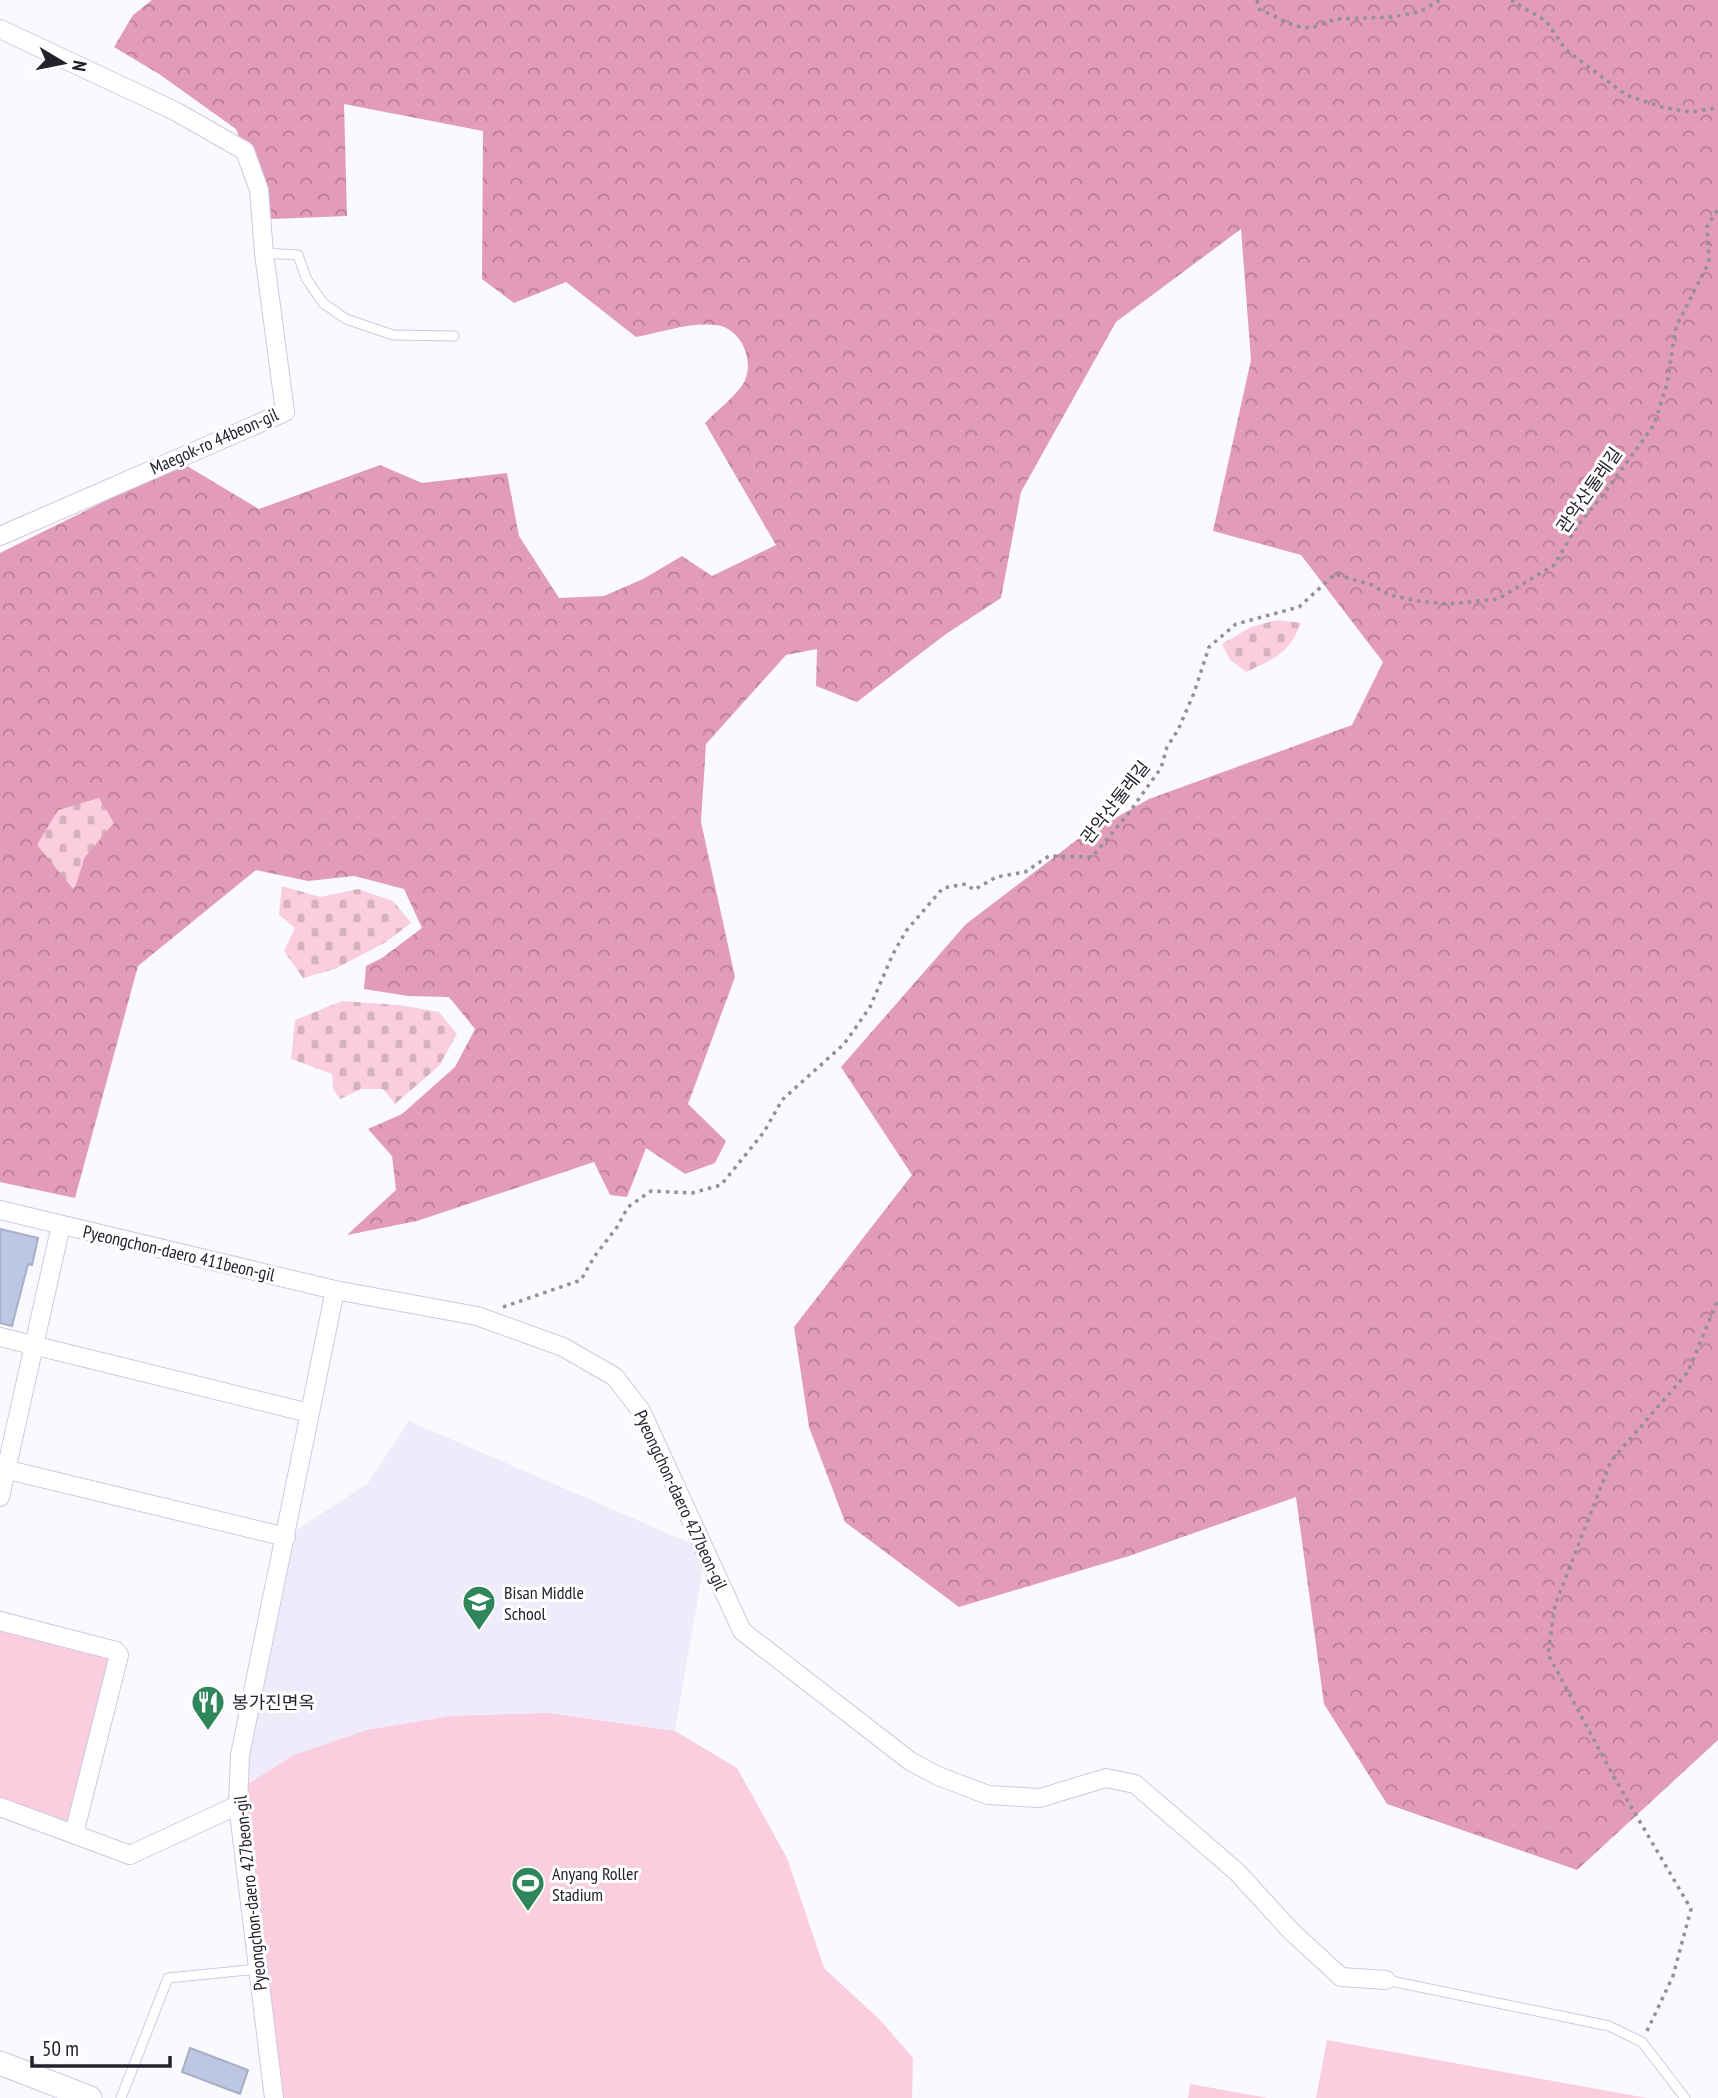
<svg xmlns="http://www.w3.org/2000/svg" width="1718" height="2098" font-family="'PT Sans Narrow','Noto Sans KR',sans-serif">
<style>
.built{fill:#efebfa}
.forest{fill:url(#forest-crowns)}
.cemetery{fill:url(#cemetery-stones)}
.park{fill:#facede}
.building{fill:#bdc7e2;stroke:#a5afc9;stroke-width:2}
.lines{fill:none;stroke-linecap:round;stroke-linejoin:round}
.service-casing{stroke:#d0c8e4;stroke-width:11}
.minor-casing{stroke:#d0c8e4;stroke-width:20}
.tertiary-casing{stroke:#d0c8e4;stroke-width:25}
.path{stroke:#929098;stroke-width:3.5;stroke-dasharray:3.5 5;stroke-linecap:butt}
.service{stroke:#fff;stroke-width:9}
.minor{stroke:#fff;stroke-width:18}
.tertiary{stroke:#fff;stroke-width:23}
.labels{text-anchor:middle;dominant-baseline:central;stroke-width:6;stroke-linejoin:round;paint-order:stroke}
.street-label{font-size:18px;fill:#24212c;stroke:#fff}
.poi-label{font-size:18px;fill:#24212c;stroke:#fff;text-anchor:start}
</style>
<defs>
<pattern id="forest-crowns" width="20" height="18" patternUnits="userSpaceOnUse" patternTransform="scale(1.75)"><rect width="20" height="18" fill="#e29cb7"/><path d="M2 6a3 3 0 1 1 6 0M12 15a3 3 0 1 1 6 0" fill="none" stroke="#b77f95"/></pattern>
<pattern id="cemetery-stones" width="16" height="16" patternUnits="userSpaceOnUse" patternTransform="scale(1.75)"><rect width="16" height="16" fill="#facede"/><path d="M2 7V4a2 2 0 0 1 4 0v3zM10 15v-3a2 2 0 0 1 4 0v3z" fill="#d6b1bf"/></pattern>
</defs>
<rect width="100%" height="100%" fill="#faf9fe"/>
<!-- built -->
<path class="built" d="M409,1421L706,1550L675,1731L549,1713L234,1793L286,1537L368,1483Z"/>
<!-- forest -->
<path class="forest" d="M152,0H1718V1740L1577,1870L1387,1804L1324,1704L1296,1497L1129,1556L959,1607L845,1522L809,1427L794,1327L912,1175L841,1067L966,924L1078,839L1149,799L1352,725L1383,662L1301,555L1213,531L1251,360L1241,229L1116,322L1021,492L1001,598L946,634L857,702L816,686L817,649L786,655L706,744L701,822L735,977L688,1104L726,1141L715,1163L685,1174L646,1148L627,1197L610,1195L594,1162L417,1221L347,1235L396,1190L392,1156L368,1129L402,1114L455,1067L475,1029L449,997L408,996L364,989L366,966L382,958L422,928L404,889L354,876L308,881L256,870L138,966L75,1198L0,1182V553L182,463L259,509L380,465L422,483L507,473L519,536L559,598L604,596L643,579L682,556L712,576L776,545L705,423C716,411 734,398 743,384C756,363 742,328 716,325C690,322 662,332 636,337L566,282L514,303L482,279L483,131L344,104L347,216L271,219L236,129L159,74L114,47L133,15Z"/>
<!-- cemetery -->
<g class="cemetery">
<path d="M1277,620L1301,623C1290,652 1274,660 1246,672L1230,660L1222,644L1251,627Z"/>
<path d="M99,798L114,823L85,857L74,890L37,845L58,810Z"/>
<path d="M282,886L320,897L358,889L393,901L411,923L386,942L335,969L303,978L284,951L295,928L279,915Z"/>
<path d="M342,1001L399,1005L439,1012L457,1034L439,1066L395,1104L383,1089H361L340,1099L333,1089L332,1074L291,1059L295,1020Z"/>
</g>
<!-- park -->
<g class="park">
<path d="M0,1626L112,1656L70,1826L0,1801Z"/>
<path d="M549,1713L675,1731L737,1768L787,1858L824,1968L881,2021L913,2058L912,2098H274L234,1793L294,1755L367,1730L452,1716Z"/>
<path d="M1327,2040L1647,2098H1316Z"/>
<path d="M1190,2084L1268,2098H1188Z"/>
</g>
<!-- building -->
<g class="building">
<path d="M0,1229L38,1238L32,1265L28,1264L12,1326L0,1323Z"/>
<path d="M190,2048L248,2070L240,2094L182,2072Z"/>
</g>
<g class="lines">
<defs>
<g id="service">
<path d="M264,253L298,255L306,278L323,303L346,319L393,335L454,336"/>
<path d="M1386,1980L1609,2026L1642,2042L1685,2098"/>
<path d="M121,2098L168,1978L258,1969"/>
</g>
<g id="minor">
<path d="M0,29L175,111L245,151L259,190L264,253L285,412L0,536"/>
<path d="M0,1210L335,1290L477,1316L563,1347L615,1377L641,1411L742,1631L910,1761L938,1776L988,1795L1040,1798L1106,1778L1135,1784L1237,1872L1291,1931L1341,1977L1386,1980"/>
<path d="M0,1337L309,1413"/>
<path d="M0,1468L286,1537"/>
<path d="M0,1497L61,1225"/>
<path d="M0,1621L116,1651L119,1655L74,1834"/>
<path d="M0,1807L130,1855L238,1805"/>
<path d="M274,2098L238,1805L240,1755L335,1290"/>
</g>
<path id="tertiary" d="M0,2063L90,2098"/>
</defs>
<!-- service casing -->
<use href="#service" class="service-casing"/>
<!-- minor casing -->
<use href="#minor" class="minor-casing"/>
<!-- tertiary casing -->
<use href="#tertiary" class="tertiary-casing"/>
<!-- path -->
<g class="path">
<path d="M1257,0L1259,9L1295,26L1311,28L1336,19L1392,17L1419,12L1440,0"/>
<path d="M1511,0L1546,21L1566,50L1626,95L1665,108L1690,112L1718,108"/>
<path d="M503,1307L581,1280L594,1257L617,1227L628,1207L651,1191L692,1193L721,1185L764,1132L782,1100L844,1044L854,1030L870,1007L893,954L906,931L943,888L966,884L974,890L996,877L1025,872L1049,856L1092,857L1128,814L1161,768L1167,747L1178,730L1194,693L1209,647L1236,624L1299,607L1335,574L1372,585L1389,595L1418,601L1448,604L1498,599L1554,565L1578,525L1603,495L1654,425L1667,384L1676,327L1709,262L1707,227L1718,209"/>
<path d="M1647,2031L1673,1976L1691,1909L1615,1779L1548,1654L1555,1605L1611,1461L1688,1372L1718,1299"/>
</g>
<!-- service -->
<use href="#service" class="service"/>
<!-- minor -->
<use href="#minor" class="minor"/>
<!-- tertiary -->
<use href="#tertiary" class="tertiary"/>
</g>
<!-- icons -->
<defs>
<symbol id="school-pin" viewBox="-11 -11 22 30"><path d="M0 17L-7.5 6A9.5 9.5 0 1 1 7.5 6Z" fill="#2e865a" stroke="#fff"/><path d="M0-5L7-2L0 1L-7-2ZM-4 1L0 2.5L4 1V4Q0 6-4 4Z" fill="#fff"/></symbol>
<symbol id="restaurant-pin" viewBox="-11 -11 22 30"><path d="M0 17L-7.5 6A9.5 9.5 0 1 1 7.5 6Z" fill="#2e865a" stroke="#fff"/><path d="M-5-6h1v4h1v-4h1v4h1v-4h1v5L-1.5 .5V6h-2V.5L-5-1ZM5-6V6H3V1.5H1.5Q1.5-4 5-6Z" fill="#fff"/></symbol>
<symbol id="stadium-pin" viewBox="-11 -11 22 30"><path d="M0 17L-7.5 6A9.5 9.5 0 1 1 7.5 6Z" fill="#2e865a" stroke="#fff"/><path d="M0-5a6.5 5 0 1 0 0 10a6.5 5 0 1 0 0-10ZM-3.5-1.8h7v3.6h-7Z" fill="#fff"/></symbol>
</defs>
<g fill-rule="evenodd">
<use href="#school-pin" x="460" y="1583" width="38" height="52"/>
<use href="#restaurant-pin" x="189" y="1683" width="38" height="52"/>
<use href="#stadium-pin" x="509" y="1864" width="38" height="52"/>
</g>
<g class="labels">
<!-- street labels -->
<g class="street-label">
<text transform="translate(214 441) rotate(-24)">Maegok-ro 44beon-gil</text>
<text transform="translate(1589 490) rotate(-55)">관악산둘레길</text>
<text transform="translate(1115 802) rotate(-52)">관악산둘레길</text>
<text transform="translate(179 1253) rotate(13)">Pyeongchon-daero 411beon-gil</text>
<text transform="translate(681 1500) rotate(65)">Pyeongchon-daero 427beon-gil</text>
<text transform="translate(250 1893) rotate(-96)">Pyeongchon-daero 427beon-gil</text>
</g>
<!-- poi labels -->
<g class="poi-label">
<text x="504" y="1592">Bisan Middle<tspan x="504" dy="21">School</tspan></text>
<text x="232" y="1702">봉가진면옥</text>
<text x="552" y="1873">Anyang Roller<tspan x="552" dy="21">Stadium</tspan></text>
</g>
</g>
<!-- north arrow -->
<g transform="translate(63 63) rotate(100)" stroke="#ffffff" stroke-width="5" paint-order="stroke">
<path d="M0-5L12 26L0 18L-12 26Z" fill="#24212c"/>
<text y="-10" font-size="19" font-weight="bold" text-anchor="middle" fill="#24212c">N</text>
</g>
<!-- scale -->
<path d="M32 2056v10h138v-10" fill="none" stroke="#24212c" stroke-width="3.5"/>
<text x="42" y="2056" font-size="21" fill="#24212c" stroke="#ffffff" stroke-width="5" paint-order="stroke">50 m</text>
</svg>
